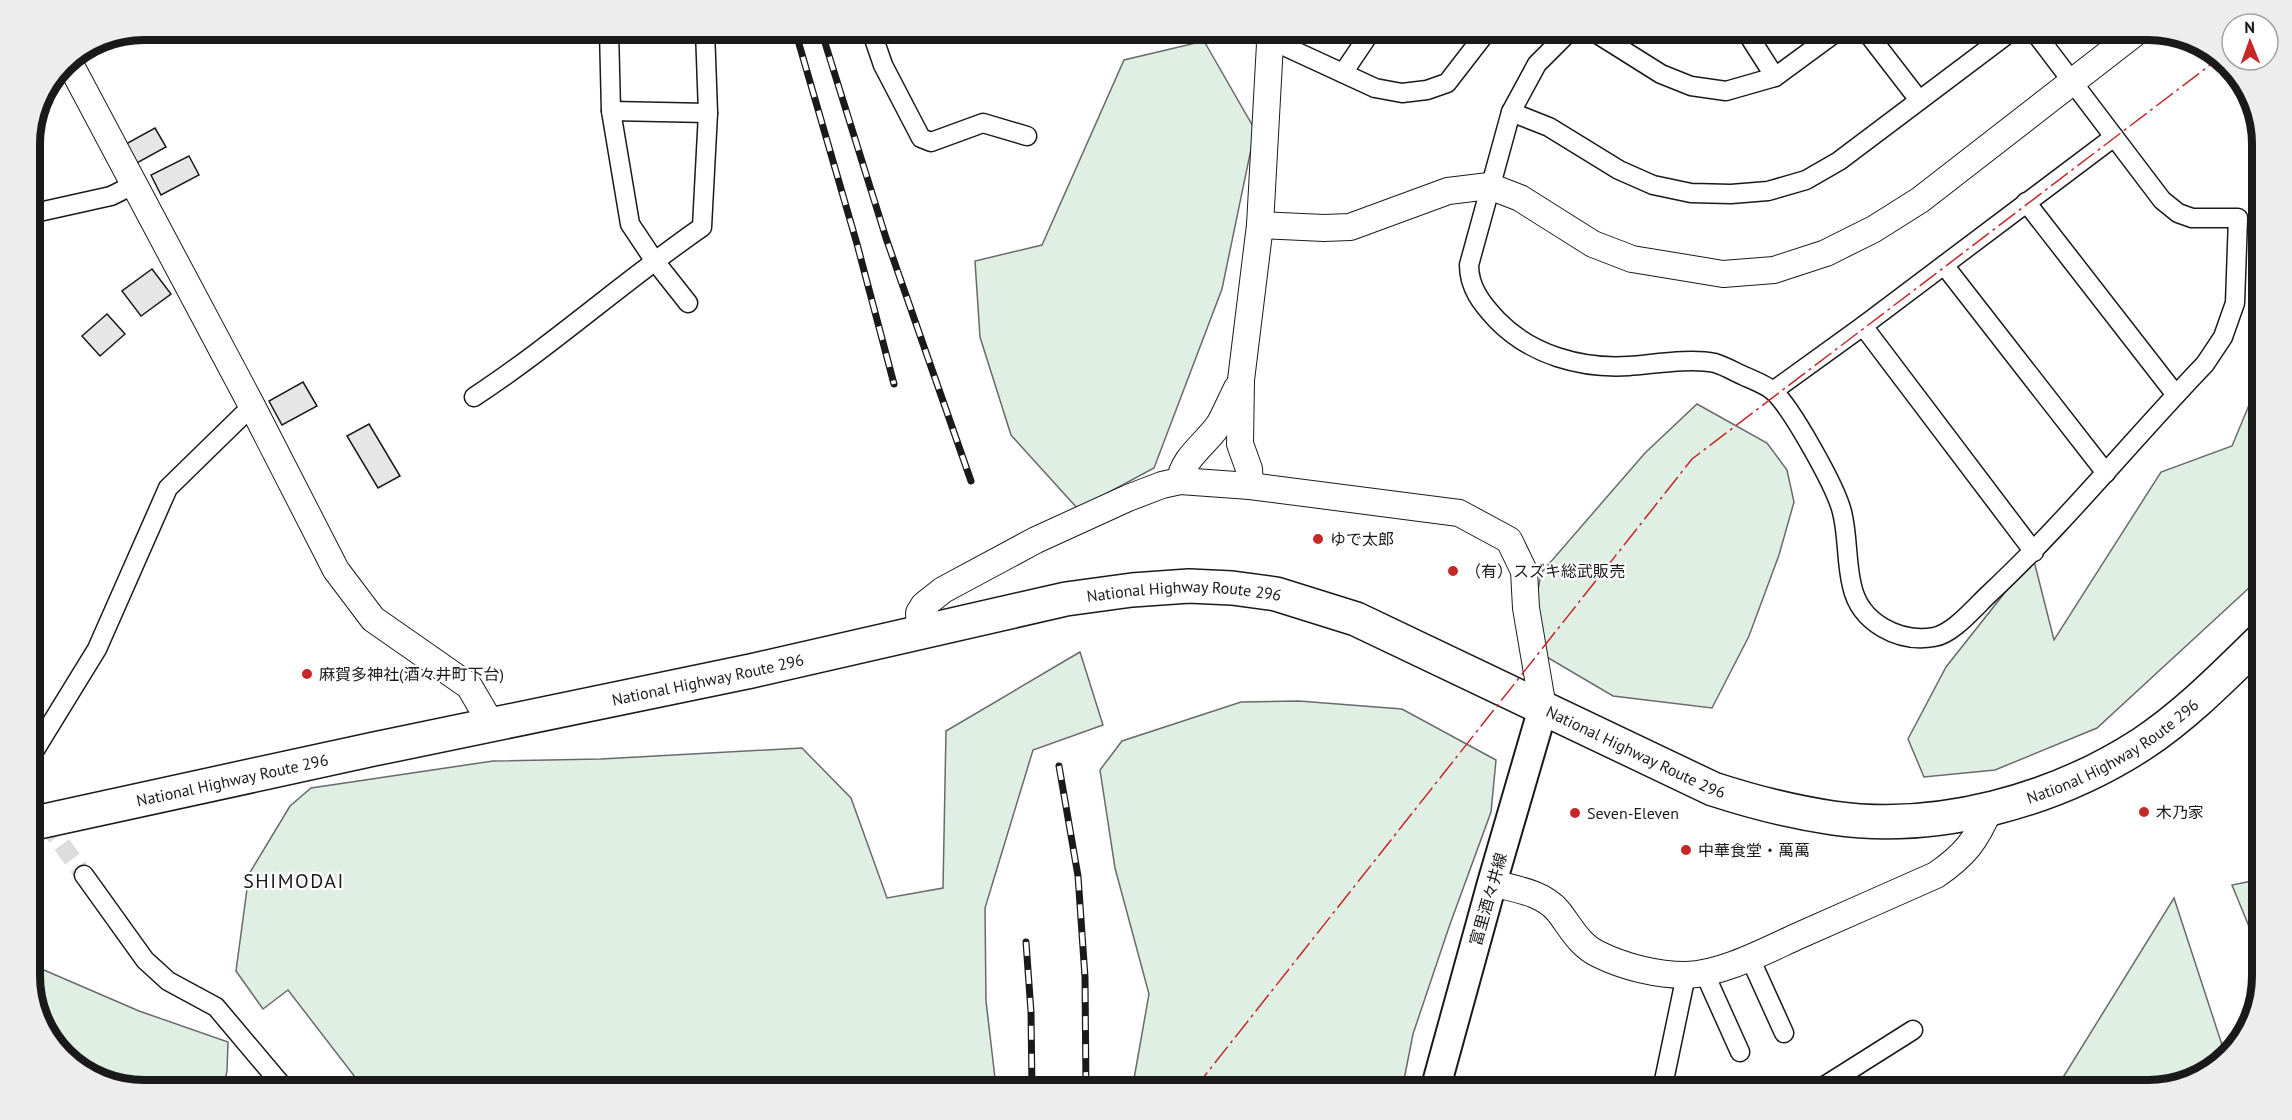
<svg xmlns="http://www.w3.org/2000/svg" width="2292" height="1120" font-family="'PT Sans','Noto Sans JP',sans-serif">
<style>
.green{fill:#e0efe3;stroke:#6a6a6a;stroke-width:1.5}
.building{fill:#e6e6e6;stroke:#1a1a1a;stroke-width:1.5}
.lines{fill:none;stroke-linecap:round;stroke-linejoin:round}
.street-tunnel{stroke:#ddd;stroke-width:18;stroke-dasharray:18 9;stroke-linecap:butt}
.street-casing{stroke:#1a1a1a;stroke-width:21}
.secondary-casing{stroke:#1a1a1a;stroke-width:28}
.primary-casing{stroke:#1a1a1a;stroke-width:32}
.highway-casing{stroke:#1a1a1a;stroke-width:36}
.street{stroke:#fff;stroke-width:18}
.secondary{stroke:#fff;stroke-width:26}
.primary{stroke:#fff;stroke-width:28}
.highway{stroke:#fff;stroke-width:33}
.rail-casing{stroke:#1a1a1a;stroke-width:7}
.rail{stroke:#fff;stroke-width:4.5;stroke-dasharray:14;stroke-linecap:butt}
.power{stroke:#c62828;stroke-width:1.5;stroke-dasharray:21 4.5 3 4.5;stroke-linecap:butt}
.poi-dot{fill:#c62828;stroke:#fff;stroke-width:2}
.labels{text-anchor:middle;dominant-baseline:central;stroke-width:4.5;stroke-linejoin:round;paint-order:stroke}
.poi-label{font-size:16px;fill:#1a1a1a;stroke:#fff;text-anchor:start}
.street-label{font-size:16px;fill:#1a1a1a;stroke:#fff}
.quarter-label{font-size:20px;letter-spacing:1.5px;fill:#1a1a1a;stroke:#fff}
.rim{fill:none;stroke:#1a1a1a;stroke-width:8}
</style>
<rect width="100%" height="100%" fill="#fff"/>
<!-- green -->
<g class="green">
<path d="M1204,41L1255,130L1222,289L1154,468L1078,509L1011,435L980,337L975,261L1042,245L1124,60Z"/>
<path d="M2262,374V576L2097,728L1995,770L1924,777L1908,739L1946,667L2033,557L2054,640L2161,472L2232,446Z"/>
<path d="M1697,404L1767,443L1787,470L1794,502L1779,555L1749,636L1712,708L1613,696L1545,656L1534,613L1541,573L1645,453Z"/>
<path d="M1080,652L1103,725L1033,750L985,908L986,1001L995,1078L994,1090H365L288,990L263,1009L236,971L249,874L290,806L311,788L493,761L601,759L802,748L851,798L887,898L943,888L946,731Z"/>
<path d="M1299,701L1402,709L1496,760L1491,812L1449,927L1413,1034L1402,1090H1132L1149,994L1115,868L1100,770L1122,741L1241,702Z"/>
<path d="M2262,879V934L2250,929L2232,885Z"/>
<path d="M2174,898L2225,1054L2211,1071L2148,1090H2051L2059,1084Z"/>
<path d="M30,964L139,1011L228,1042L227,1071L223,1090H144L94,1078L49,1039L30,983Z"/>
</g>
<!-- building -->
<g class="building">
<path d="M155,128L166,147L135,164L124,145Z"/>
<path d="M189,156L199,175L161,195L151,175Z"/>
<path d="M152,269L171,294L141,316L122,291Z"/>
<path d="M107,314L125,334L100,356L82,336Z"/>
<path d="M303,382L317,406L282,425L269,401Z"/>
<path d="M369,424L400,476L378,488L347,436Z"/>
</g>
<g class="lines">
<!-- street-tunnel -->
<path class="street-tunnel" d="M30,801L84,875"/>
<defs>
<g id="street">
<path d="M609,30L611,111L630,224L654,260L688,303"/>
<path d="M871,30L883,65L921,138L931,142L983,123L1027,136"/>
<path d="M1571,30L1537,64L1511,112L1469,265C1469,288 1482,304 1497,320C1531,355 1581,369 1629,366C1655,364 1690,358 1715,363C1725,366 1735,372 1744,376C1753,380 1766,385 1773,391C1791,407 1836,487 1842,512C1848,535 1846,562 1852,586C1860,623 1899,643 1934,637C1953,634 1975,607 1989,594C2066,522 2132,440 2205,364L2223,337L2235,303L2238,218H2192L2178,213L2162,200L2033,30"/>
<path d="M1591,30L1661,74L1691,86L1726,91L1775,77L1839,30"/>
<path d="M1745,30L1775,77"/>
<path d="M1865,30L1919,100"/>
<path d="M1270,44L1284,46L1375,88L1402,93L1427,90L1447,83L1488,30"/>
<path d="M1343,73L1372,30"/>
<path d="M611,111L708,113"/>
<path d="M1511,112L1549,127L1619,170L1653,185L1691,193L1731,194L1768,191L1806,180L1839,161L2013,30"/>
<path d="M2026,202L2176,395"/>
<path d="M30,214L111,196L133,185"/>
<path d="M1944,265L2106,473"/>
<path d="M1863,326L2034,552"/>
<path d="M1773,391L1863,326L2114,137"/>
<path d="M474,397C553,345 624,281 702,227L708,113L705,30"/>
<path d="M30,758L97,649L168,488L252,406"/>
<path d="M84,875L145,960L168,981L216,1007L286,1090"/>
<path d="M1750,958L1784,1033"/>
<path d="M1704,972L1740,1052"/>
<path d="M1662,1090L1686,975"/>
<path d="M1818,1090L1913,1030"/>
</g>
<g id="secondary">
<path d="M68,60L252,406L336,570L373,619L469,686L492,725"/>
<path d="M1260,225L1324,228L1350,227L1448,191L1489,186L1520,198L1593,244L1632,259L1723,274L1774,270L1826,253L1874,229L1920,200L2139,30"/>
<path d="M1180,481C1182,458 1208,442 1220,423C1226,412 1231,400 1237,388"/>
<path d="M1250,486L1249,469L1240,444L1241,380L1260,225L1270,44L1267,30"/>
<path d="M920,631L919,613L924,605L943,590L1036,540L1128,498L1162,485L1180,481L1250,486L1459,513L1509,540L1524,571L1526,608L1543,708"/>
<path d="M1492,883C1514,889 1542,892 1558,911C1570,926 1579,945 1598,954C1624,967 1657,975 1686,975C1722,974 1765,951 1798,936C1844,916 1890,895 1936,875C1965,855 1976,841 1990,808"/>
</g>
<path id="primary" d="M1435,1090L1492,883L1543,708"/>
<g id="highway">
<path id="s1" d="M30,824L374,749L751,671L1066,599L1132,590L1189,586L1232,588L1276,594L1356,619L1713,789C1753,802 1792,812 1833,818C1937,833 2054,801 2142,744C2186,715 2224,676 2262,639"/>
</g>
</defs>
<!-- street casing -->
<use href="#street" class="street-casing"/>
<!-- secondary casing -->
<use href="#secondary" class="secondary-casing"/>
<!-- primary casing -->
<use href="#primary" class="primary-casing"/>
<!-- highway casing -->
<use href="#highway" class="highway-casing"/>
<!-- street -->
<use href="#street" class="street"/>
<!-- secondary -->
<use href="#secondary" class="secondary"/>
<!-- primary -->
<use href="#primary" class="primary"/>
<!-- highway -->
<use href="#highway" class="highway"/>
<defs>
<g id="rail">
<path d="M795,30L857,244L894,384"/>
<path d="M821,30L886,238L971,481"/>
<path d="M1059,766L1078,876L1085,977L1086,1090"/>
<path d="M1026,942L1031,1012L1032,1090"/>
</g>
</defs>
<!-- rail casing -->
<use href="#rail" class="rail-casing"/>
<!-- rail -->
<use href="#rail" class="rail"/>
<!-- power -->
<path class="power" d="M1196,1090L1199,1083L1692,459L2218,59"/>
</g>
<!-- markers -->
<g class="poi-dot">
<circle cx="1318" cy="539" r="6"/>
<circle cx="1453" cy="571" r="6"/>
<circle cx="307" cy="674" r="6"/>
<circle cx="2144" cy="812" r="6"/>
<circle cx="1575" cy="813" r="6"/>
<circle cx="1686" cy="850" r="6"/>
</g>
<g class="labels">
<!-- poi labels -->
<g class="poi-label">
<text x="1330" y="539">ゆで太郎</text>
<text x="1465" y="571">（有）スズキ総武販売</text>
<text x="319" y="674">麻賀多神社(酒々井町下台)</text>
<text x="2156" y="812">木乃家</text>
<text x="1587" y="813">Seven-Eleven</text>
<text x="1698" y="850">中華食堂・萬萬</text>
</g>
<!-- street labels -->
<g class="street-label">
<text stroke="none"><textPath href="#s1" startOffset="1179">National Highway Route 296</textPath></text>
<text stroke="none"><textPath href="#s1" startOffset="693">National Highway Route 296</textPath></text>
<text stroke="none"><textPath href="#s1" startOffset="2169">National Highway Route 296</textPath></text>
<text stroke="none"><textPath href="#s1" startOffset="1665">National Highway Route 296</textPath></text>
<text stroke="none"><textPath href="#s1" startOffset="207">National Highway Route 296</textPath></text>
<text transform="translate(1488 899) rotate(-74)">富里酒々井線</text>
</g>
<!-- quarter labels -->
<g class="quarter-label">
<text x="294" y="881">SHIMODAI</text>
</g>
</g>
<!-- crop -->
<path d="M0 0H2292V1120H0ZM144 40H2148A104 104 0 0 1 2252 144V976A104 104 0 0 1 2148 1080H144A104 104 0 0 1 40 976V144A104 104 0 0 1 144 40Z" fill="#ededed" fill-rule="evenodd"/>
<path class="rim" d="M144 40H2148A104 104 0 0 1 2252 144V976A104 104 0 0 1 2148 1080H144A104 104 0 0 1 40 976V144A104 104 0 0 1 144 40Z"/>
<!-- north arrow -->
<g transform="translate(2250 42) rotate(359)"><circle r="28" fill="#ffffff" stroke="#a3a3a3" stroke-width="1.5"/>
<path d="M0-4.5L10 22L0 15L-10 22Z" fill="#c62828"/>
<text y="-9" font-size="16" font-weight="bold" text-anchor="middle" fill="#1a1a1a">N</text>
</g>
</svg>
